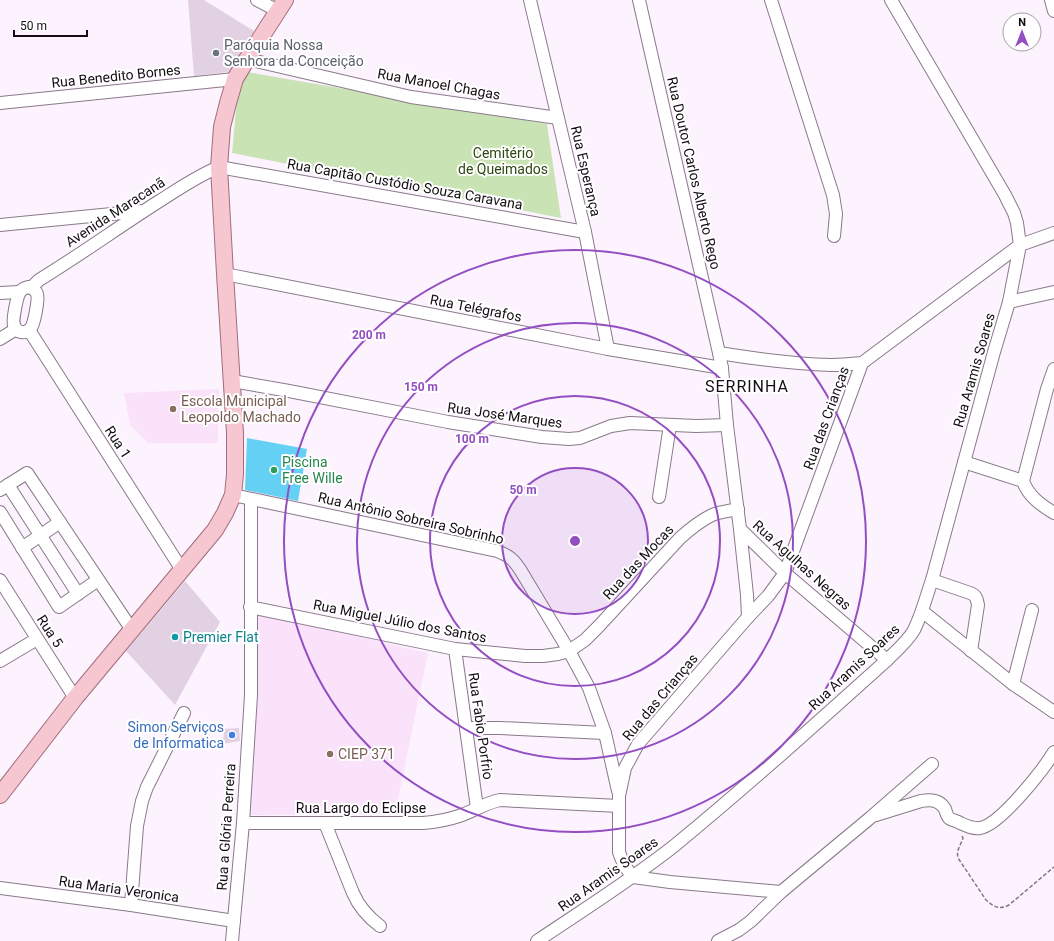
<svg xmlns="http://www.w3.org/2000/svg" width="1054" height="941" font-family="Roboto,sans-serif">
<style>
.built{fill:#f9e2fa}
.green{fill:#c9e3b4}
.water{fill:#64d1f4}
.building{fill:#e2d1e3}
.lines{fill:none;stroke-linecap:round;stroke-linejoin:round}
.minor-casing{stroke:#89798a;stroke-width:14}
.major-casing{stroke:#a36d7b;stroke-width:18}
.path{stroke:#807880;stroke-width:1.5;stroke-dasharray:4 2;stroke-linecap:butt}
.minor{stroke:#fff;stroke-width:12}
.major{stroke:#f6c6d1;stroke-width:16}
.ring{fill:none;stroke:#934ec2;stroke-width:2}
.worship-dot{fill:#6b7280;stroke:#fff;stroke-width:1.5}
.education-dot{fill:#8d6e63;stroke:#fff;stroke-width:1.5}
.leisure-dot{fill:#2e9e5b;stroke:#fff;stroke-width:1.5}
.culture-dot{fill:#0f9aa8;stroke:#fff;stroke-width:1.5}
.shop-dot{fill:#3f7fe0;stroke:#fff;stroke-width:1.5}
.labels{text-anchor:middle;dominant-baseline:central;stroke-width:4;stroke-linejoin:round;paint-order:stroke}
.worship-label{font-size:14px;fill:#5b616d;stroke:#fff;text-anchor:start}
.street-label{font-size:14px;fill:#140e14;stroke:#fff}
.park-label{font-size:14px;fill:#2e4711;stroke:#fff}
.education-label{font-size:14px;fill:#785e54;stroke:#fff;text-anchor:start}
.leisure-label{font-size:14px;fill:#27864d;stroke:#fff;text-anchor:start}
.culture-label{font-size:14px;fill:#0d838f;stroke:#fff;text-anchor:start}
.shop-label{font-size:14px;fill:#366cbe;stroke:#fff;text-anchor:end}
.quarter-label{font-size:16px;letter-spacing:1px;fill:#140e14;stroke:#fff}
.centre{fill:#934ec2;stroke:#fff;stroke-width:2}
.ring-label{font-size:12px;text-anchor:middle;font-weight:bold;fill:#934ec2;stroke:#fff;stroke-width:4;stroke-linejoin:round;paint-order:stroke}
</style>
<rect width="100%" height="100%" fill="#fdf3fe"/>
<!-- built -->
<g class="built">
<path d="M219,389L218,443H148L130,425L124,393Z"/>
<path d="M258,613L428,653L395,814L249,815L258,695Z"/>
</g>
<!-- green -->
<path class="green" d="M247,72L547,124L561,218L232,153L238,88Z"/>
<!-- water -->
<path class="water" d="M247,438L307,449L298,501L245,490Z"/>
<!-- building -->
<g class="building">
<path d="M188,0H204L254,31L228,72L194,76Z"/>
<path d="M185,581L220,622L175,705L126,651Z"/>
<path d="M239,728L240,741L223,744L224,729Z"/>
</g>
<g class="lines">
<defs>
<g id="minor">
<path d="M257,0L278,11"/>
<path d="M530,0L585,232L608,349"/>
<path d="M639,0L719,353L722,368L727,425L740,529L785,573L887,660"/>
<path d="M771,0L833,195L836,214L834,236"/>
<path d="M1051,0L1054,11"/>
<path d="M247,59L411,97L558,118"/>
<path d="M0,103L235,79"/>
<path d="M0,225L142,211"/>
<path d="M225,274L608,349L722,368"/>
<path d="M28,287C32,288 36,290 37,294C39,299 34,324 31,328C26,335 16,333 14,325C12,321 17,296 20,292C22,289 24,288 28,287Z"/>
<path d="M31,288L39,280C80,255 120,226 161,200C180,188 199,175 219,167L585,232"/>
<path d="M0,293L19,292"/>
<path d="M1009,302L1054,292"/>
<path d="M29,330L182,570"/>
<path d="M0,339L16,329"/>
<path d="M719,353C756,359 794,364 831,365C841,365 852,364 862,363L1020,245L1054,233"/>
<path d="M1054,369L1047,389L1023,481C1028,496 1041,505 1054,513"/>
<path d="M232,381L289,391L448,422L542,437L569,439L580,438L611,426L630,423L696,426L727,425"/>
<path d="M964,462L1023,481"/>
<path d="M8,485L78,594"/>
<path d="M0,490L27,473L132,630"/>
<path d="M233,495L497,551C510,556 514,560 521,571L569,651L589,688L605,733L618,791"/>
<path d="M659,497L670,425"/>
<path d="M0,512L59,607L98,580"/>
<path d="M740,529L747,595L748,617"/>
<path d="M22,548L60,522"/>
<path d="M0,580L75,698"/>
<path d="M932,580L970,593C976,595 977,599 978,605L971,651"/>
<path d="M250,607L455,649L525,656H543L558,654L569,651L585,640L599,626L680,538C690,529 700,521 712,515C720,512 729,511 738,509"/>
<path d="M922,611L1013,684L1054,712"/>
<path d="M455,649L477,808"/>
<path d="M0,661L37,639"/>
<path d="M1013,684L1032,610"/>
<path d="M466,728H500L605,733"/>
<path d="M876,815L921,801C931,799 940,800 945,809C946,812 947,816 949,818C951,820 957,821 960,823C967,826 973,829 980,828C1000,825 1043,770 1054,752"/>
<path d="M243,823H423C435,822 447,820 459,816C474,811 485,803 500,800L619,806"/>
<path d="M325,823L353,893C359,907 368,917 380,926"/>
<path d="M0,888L131,905L234,921"/>
<path d="M781,892L670,882L633,877C626,869 622,862 619,852V796L625,768L638,744L748,617L768,596L785,573L862,363"/>
<path d="M131,905L137,826L142,801L147,787L184,713"/>
<path d="M232,941L243,823L251,695V499"/>
<path d="M537,941C583,910 631,880 674,846C747,786 817,723 887,660C896,651 908,641 914,630C922,614 926,597 932,580L994,352L1009,302L1020,245L1017,223L1014,213L1005,195L891,0"/>
<path d="M718,941L739,930L751,921L781,892L870,818L932,764"/>
</g>
<path id="major" d="M0,795L75,698L215,530L225,513L233,495L235,474V433L225,274L219,167L222,127L228,103L235,79L247,59L285,0"/>
</defs>
<!-- minor casing -->
<use href="#minor" class="minor-casing"/>
<!-- major casing -->
<use href="#major" class="major-casing"/>
<!-- path -->
<path class="path" d="M962,836L963,838C961,845 956,850 958,858L986,900C994,907 999,910 1009,905L1054,867"/>
<!-- minor -->
<use href="#minor" class="minor"/>
<!-- major -->
<use href="#major" class="major"/>
</g>
<!-- distance rings -->
<circle cx="575" cy="541" r="73" fill="#934ec2" fill-opacity=".12"/>
<g class="ring">
<circle cx="575" cy="541" r="73"/>
<circle cx="575" cy="541" r="145"/>
<circle cx="575" cy="541" r="218"/>
<circle cx="575" cy="541" r="291"/>
</g>
<!-- markers -->
<circle class="worship-dot" cx="216" cy="53" r="4"/>
<g class="education-dot">
<circle cx="173" cy="409" r="4"/>
<circle cx="330" cy="754" r="4"/>
</g>
<circle class="leisure-dot" cx="274" cy="470" r="4"/>
<circle class="culture-dot" cx="175" cy="637" r="4"/>
<circle class="shop-dot" cx="232" cy="735" r="4"/>
<g class="labels">
<!-- worship labels -->
<g class="worship-label">
<text x="224" y="45">Paróquia Nossa<tspan x="224" dy="16">Senhora da Conceição</tspan></text>
</g>
<!-- street labels -->
<g class="street-label">
<text transform="translate(116 76) rotate(-6)">Rua Benedito Bornes</text>
<text transform="translate(439 84) rotate(10)">Rua Manoel Chagas</text>
<text transform="translate(586 171) rotate(77)">Rua Esperança</text>
<text transform="translate(694 173) rotate(77)">Rua Doutor Carlos Alberto Rego</text>
<text transform="translate(405 184) rotate(10)">Rua Capitão Custódio Souza Caravana</text>
<text transform="translate(115 212) rotate(-33)">Avenida Maracanã</text>
<text transform="translate(476 308) rotate(11)">Rua Telégrafos</text>
<text transform="translate(974 370) rotate(-74)">Rua Aramis Soares</text>
<text transform="translate(505 415) rotate(8)">Rua José Marques</text>
<text transform="translate(826 418) rotate(-70)">Rua das Crianças</text>
<text transform="translate(118 442) rotate(57)">Rua 1</text>
<text transform="translate(411 518) rotate(13)">Rua Antônio Sobreira Sobrinho</text>
<text transform="translate(638 562) rotate(-47)">Rua das Mocas</text>
<text transform="translate(802 565) rotate(42)">Rua Agulhas Negras</text>
<text transform="translate(400 621) rotate(11)">Rua Miguel Júlio dos Santos</text>
<text transform="translate(50 631) rotate(57)">Rua 5</text>
<text transform="translate(854 667) rotate(-43)">Rua Aramis Soares</text>
<text transform="translate(660 697) rotate(-50)">Rua das Crianças</text>
<text transform="translate(481 726) rotate(82)">Rua Fabio Porfrio</text>
<text x="361" y="808">Rua Largo do Eclipse</text>
<text transform="translate(226 827) rotate(-86)">Rua a Glória Perreira</text>
<text transform="translate(608 874) rotate(-35)">Rua Aramis Soares</text>
<text transform="translate(119 889) rotate(8)">Rua Maria Veronica</text>
</g>
<!-- park labels -->
<g class="park-label">
<text x="503" y="153">Cemitério<tspan x="503" dy="16">de Queimados</tspan></text>
</g>
<!-- education labels -->
<g class="education-label">
<text x="181" y="401">Escola Municipal<tspan x="181" dy="16">Leopoldo Machado</tspan></text>
<text x="338" y="754">CIEP 371</text>
</g>
<!-- leisure labels -->
<g class="leisure-label">
<text x="282" y="462">Piscina<tspan x="282" dy="16">Free Wille</tspan></text>
</g>
<!-- culture labels -->
<g class="culture-label">
<text x="183" y="637">Premier Flat</text>
</g>
<!-- shop labels -->
<g class="shop-label">
<text x="224" y="727">Simon Serviços<tspan x="224" dy="16">de Informatica</tspan></text>
</g>
<!-- quarter labels -->
<g class="quarter-label">
<text x="747" y="386">SERRINHA</text>
</g>
</g>
<circle cx="575" cy="541" r="6" class="centre"/>
<g class="ring-label">
<text x="369" y="339">200 m</text>
<text x="421" y="391">150 m</text>
<text x="472" y="443">100 m</text>
<text x="523" y="494">50 m</text>
</g>
<!-- north arrow -->
<g transform="translate(1022 32)"><circle r="19" fill="#ffffff" stroke="#a19fa1"/>
<path d="M0-3L7 15L0 10L-7 15Z" fill="#934ec2"/>
<text y="-6" font-size="11" font-weight="bold" text-anchor="middle" fill="#140e14">N</text>
</g>
<!-- scale -->
<path d="M14 30v6h73v-6" fill="none" stroke="#140e14" stroke-width="2"/>
<text x="20" y="30" font-size="12" fill="#140e14" stroke="#ffffff" stroke-width="3" paint-order="stroke">50 m</text>
</svg>
